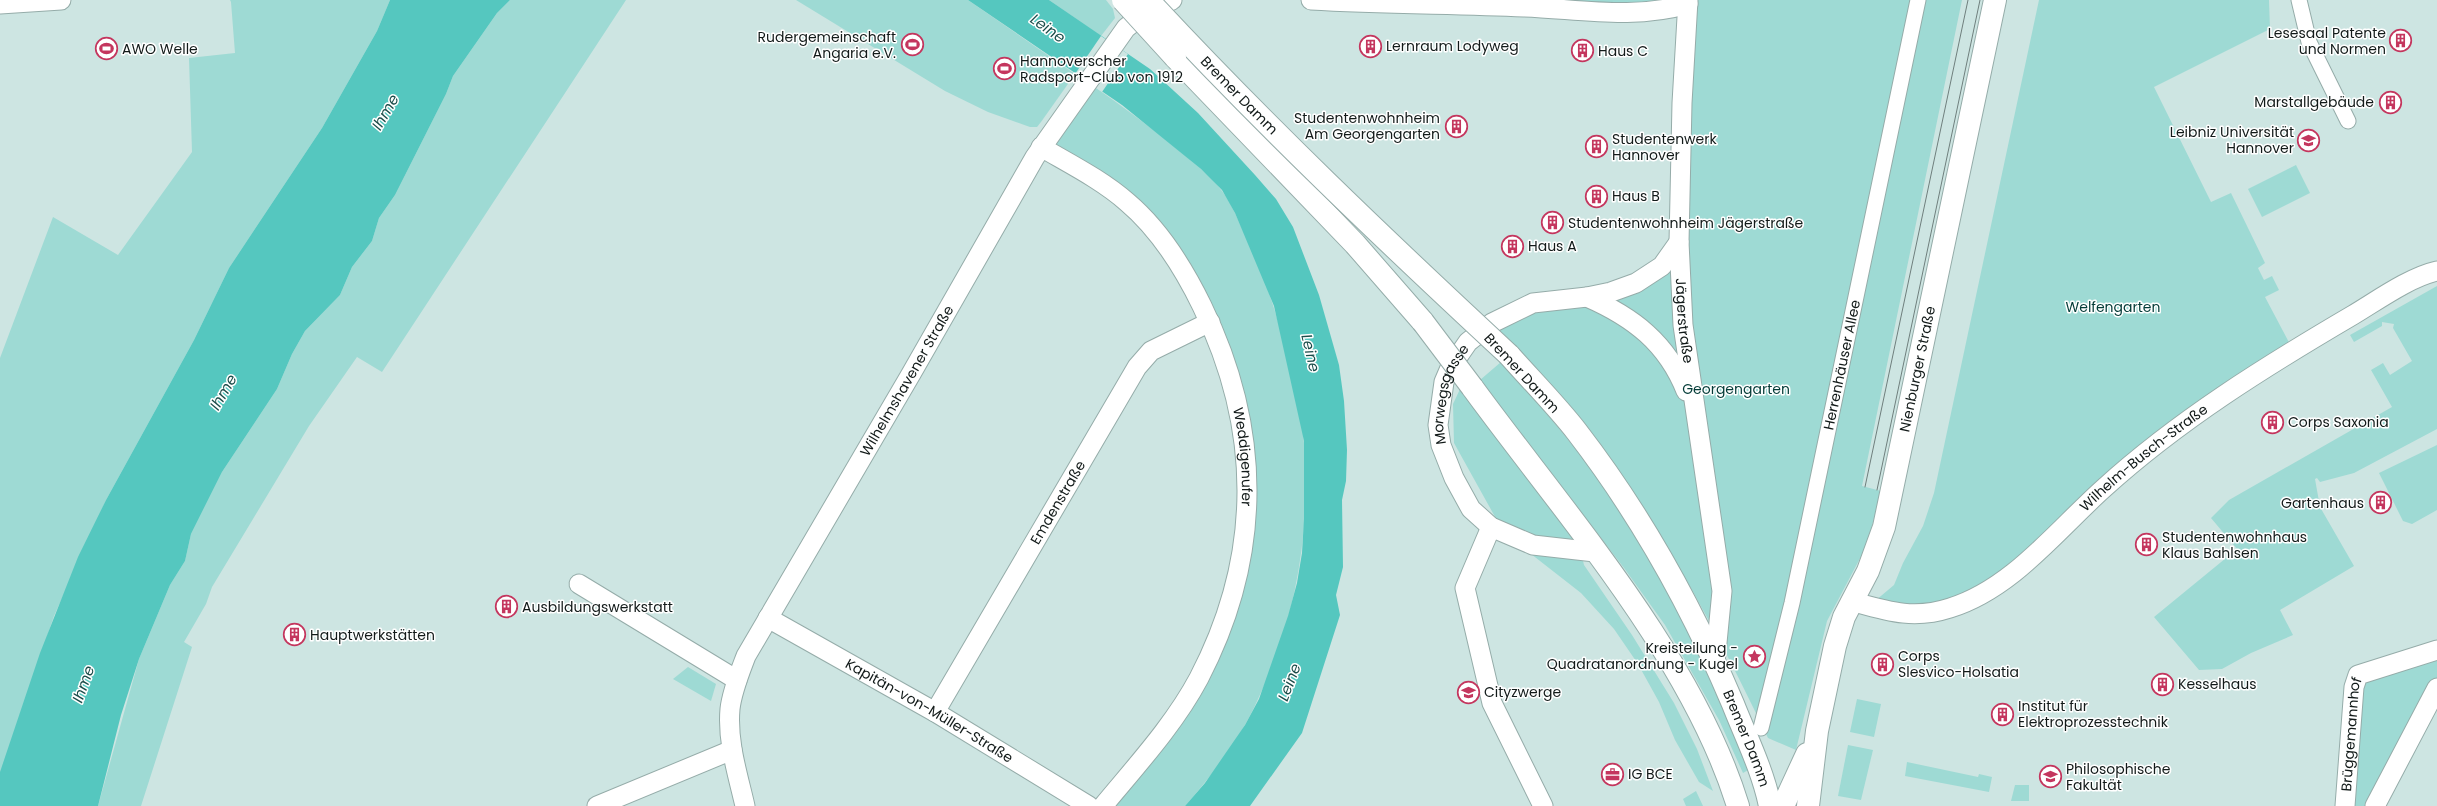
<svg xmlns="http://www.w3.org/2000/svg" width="2437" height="806" font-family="Poppins,sans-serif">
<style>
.green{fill:#9edad4}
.water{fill:#55c7bf}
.pier{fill:#cde5e2}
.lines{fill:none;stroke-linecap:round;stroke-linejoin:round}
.pedestrian-casing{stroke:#95aca9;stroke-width:17}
.minor-casing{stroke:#95aca9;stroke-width:21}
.tertiary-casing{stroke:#95aca9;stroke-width:24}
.secondary-casing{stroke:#95aca9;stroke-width:24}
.pedestrian{stroke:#fff;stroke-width:15}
.minor{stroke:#fff;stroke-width:19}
.tertiary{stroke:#fff;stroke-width:22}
.secondary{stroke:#fff;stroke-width:22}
.tram{stroke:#6f7f7d;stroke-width:1}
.secondary-bridge-casing{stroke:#95aca9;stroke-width:24;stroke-linecap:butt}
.secondary-bridge{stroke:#fff;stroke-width:22}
.labels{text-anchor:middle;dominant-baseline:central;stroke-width:3;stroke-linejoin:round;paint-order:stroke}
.poi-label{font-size:14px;fill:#121a19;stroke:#fff;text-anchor:start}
.street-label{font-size:14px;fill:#121a19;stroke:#fff}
.park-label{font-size:14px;fill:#033b37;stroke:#fff}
.water-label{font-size:15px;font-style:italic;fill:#1b4d4a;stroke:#fff}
</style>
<rect width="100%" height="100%" fill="#cde5e2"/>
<!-- green -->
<g class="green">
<path d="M230,0H390L377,31L322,128L229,268L194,340L106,500L54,616L0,775V358L53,217L118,255L192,152L189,58L235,53L231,2Z"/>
<path d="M510,0H626L382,372L357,357L309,426L212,587L206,604L184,642L192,647L141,806H98L139,659L170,585L185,561L191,534L222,472L277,389L292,354L305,331L340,295L352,267L372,241L379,218L395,195L446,94L453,76L497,13Z"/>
<path d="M796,0H968L1075,74L1041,122L1037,127H1030L988,112L945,91Z"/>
<path d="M1049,0H1106L1113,9L1115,18L1101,36Z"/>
<path d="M1369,0H1962L1862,486L1881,491L1867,545L1827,621L1796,750L1768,738C1696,587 1614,440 1492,323L1611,292L1679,242L1688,4Z"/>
<path d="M2039,0H2269L2270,29L2154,87L2211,202L2231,193L2265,263L2258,268L2264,280L2272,276L2279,290L2265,297L2293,350L2066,524L1950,608L1869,606L1894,585L1903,563L1923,526L1934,493Z"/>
<path d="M1089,83C1121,105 1152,128 1182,153C1196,165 1211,176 1222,191C1232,204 1238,220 1245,235C1263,273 1277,312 1286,353C1293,383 1302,413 1304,443C1311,530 1296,620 1258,699C1241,738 1213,774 1185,806H1110L1182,705L1241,561L1235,390L1155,232L1041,147Z"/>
<path d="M2296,165L2310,193L2262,217L2248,189Z"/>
<path d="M2437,286V429L2354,473L2320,482L2317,478L2315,479L2320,507L2354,566L2280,610L2293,635L2251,653L2222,669L2199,670L2154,617L2237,549L2211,518L2229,500L2392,407L2371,370L2383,363L2390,375L2412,361L2393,328L2394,324L2382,322V326L2354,342L2350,335Z"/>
<path d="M1501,362C1573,440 1633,519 1682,614C1707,664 1727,717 1750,769L1743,773L1719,720L1665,625L1624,568L1480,380Z"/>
<path d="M1461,387L1578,540L1584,565L1632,635L1674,703L1697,749L1713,791L1699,782L1675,740L1659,702L1638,664L1614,629L1581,593L1504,533L1454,443L1453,404Z"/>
<path d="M2437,445V510L2412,524L2403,521L2379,473Z"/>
<path d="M2437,650V688L2375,806H2345L2354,687Z"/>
<path d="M688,667L716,684L711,701L673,679Z"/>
<path d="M1857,699L1881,704L1874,737L1850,732Z"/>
<path d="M1848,745L1873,750L1861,800L1838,796Z"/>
<path d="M1907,762L1978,777L1979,774L1992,777L1989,792L1905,776Z"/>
<path d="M2015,785H2029V801H2011Z"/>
<path d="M1696,791L1703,806H1686L1683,799Z"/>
</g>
<!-- water -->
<g class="water">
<path d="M390,0H510L497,13L453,76L446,94L395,195L379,218L372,241L352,267L340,295L305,331L292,354L277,389L222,472L191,534L185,561L170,585L139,659L121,715L98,806H0V772L40,653L78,557L106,500L194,340L229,268L322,128L377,31Z"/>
<path d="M968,0H1049L1150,69L1198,113L1255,175L1276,199L1293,227L1319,295L1339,365L1344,401L1347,450L1346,481L1342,500L1343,567L1336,595L1340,615L1302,733L1250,806H1185L1205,783L1245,725L1259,699L1288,616L1297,583L1302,553L1304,519V441L1274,306L1235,213L1222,190L1201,169L1122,105Z"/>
</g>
<!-- pier -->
<path class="pier" d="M1101,36L1128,54L1102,92L1075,74Z"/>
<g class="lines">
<defs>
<g id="pedestrian">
<path d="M2299,0L2309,42L2348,121"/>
<path id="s1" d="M1761,728L1792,603L1918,0"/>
</g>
<g id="minor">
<path d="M1311,0C1382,4 1453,4 1524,7C1579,9 1634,20 1688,4"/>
<path id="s2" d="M1688,0L1682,103L1679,242L1683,325L1722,591L1715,663"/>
<path d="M0,4L61,0"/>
<path id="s3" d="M1041,147C1070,164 1102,180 1127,202C1159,229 1184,269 1202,306C1262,429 1263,555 1199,678C1174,725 1136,766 1103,806"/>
<path d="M1587,297C1633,317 1667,343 1686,391"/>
<path d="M1491,527L1465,588L1492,703L1543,806"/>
<path id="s4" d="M1595,552L1533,545L1491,527L1471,509L1454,478L1441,445L1438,425L1444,382L1450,368L1468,342L1492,323L1533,303L1587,297L1611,292L1636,283L1662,266L1679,242"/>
<path d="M579,584L737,680"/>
<path id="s5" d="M1851,601C1887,611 1913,620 1950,608C2012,589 2057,530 2104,488C2179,420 2266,366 2353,315C2378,300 2410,277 2437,271"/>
<path id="s6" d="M768,618L935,712L1089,806"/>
<path id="s7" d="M935,712L1137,367L1151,351L1210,322"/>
<path d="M597,806L732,750"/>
<path id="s8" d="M745,806C738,775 727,742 730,709C732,691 740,672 746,656L911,374L1035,157L1126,28L1146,12L1172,0"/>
<path id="s9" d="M2345,806L2354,687L2358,675L2437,650"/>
<path d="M2375,806L2437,688"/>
</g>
<g id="tertiary">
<path d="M1783,806L1807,754"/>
<path id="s10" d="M1808,806L1817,731L1835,646L1844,617L1868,571L1884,527L1995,0"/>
</g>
<g id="secondary">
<path d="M1175,57L1355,244L1423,322"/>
<path id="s11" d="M1509,355C1532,381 1556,405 1577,432C1641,515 1692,607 1733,704C1746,737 1763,771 1770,806"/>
<path d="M1472,387C1564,513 1692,656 1738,806"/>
</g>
</defs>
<!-- pedestrian casing -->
<use href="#pedestrian" class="pedestrian-casing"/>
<!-- minor casing -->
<use href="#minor" class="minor-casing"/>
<!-- tertiary casing -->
<use href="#tertiary" class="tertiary-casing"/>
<!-- secondary casing -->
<use href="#secondary" class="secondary-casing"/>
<!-- pedestrian -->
<use href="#pedestrian" class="pedestrian"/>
<!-- minor -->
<use href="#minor" class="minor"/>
<!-- tertiary -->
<use href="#tertiary" class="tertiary"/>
<!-- secondary -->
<use href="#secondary" class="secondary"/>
<!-- tram -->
<g class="tram">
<path d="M1865,487L1968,0"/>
<path d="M1877,490L1980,0"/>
</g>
<defs>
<g id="secondary-bridge">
<path d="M1123,0L1175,57"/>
<path id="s12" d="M1148,0C1263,124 1385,240 1509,355"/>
<path d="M1423,322L1472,387"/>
</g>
</defs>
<!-- secondary-bridge casing -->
<use href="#secondary-bridge" class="secondary-bridge-casing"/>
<!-- secondary-bridge -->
<use href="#secondary-bridge" class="secondary-bridge"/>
</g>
<!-- icons -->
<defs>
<symbol id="building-ring" viewBox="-11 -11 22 22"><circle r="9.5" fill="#fff" stroke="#c4365e" stroke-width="1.5"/><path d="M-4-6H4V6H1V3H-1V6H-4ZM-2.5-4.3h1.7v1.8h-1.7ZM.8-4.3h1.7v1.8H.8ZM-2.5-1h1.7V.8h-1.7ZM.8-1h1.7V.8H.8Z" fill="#c4365e"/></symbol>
<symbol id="stadium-ring" viewBox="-11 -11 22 22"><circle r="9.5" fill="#fff" stroke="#c4365e" stroke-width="1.5"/><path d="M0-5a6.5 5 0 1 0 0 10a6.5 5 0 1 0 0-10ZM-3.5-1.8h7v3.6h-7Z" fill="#c4365e"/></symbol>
<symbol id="university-ring" viewBox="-11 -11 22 22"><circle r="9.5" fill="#fff" stroke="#c4365e" stroke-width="1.5"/><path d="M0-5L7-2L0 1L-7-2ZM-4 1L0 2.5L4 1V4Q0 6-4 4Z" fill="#c4365e"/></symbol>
<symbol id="sight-ring" viewBox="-11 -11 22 22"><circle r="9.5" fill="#fff" stroke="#c4365e" stroke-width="1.5"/><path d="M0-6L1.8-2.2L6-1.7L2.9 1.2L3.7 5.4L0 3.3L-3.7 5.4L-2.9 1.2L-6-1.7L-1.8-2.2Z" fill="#c4365e"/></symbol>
<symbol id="school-ring" viewBox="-11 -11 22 22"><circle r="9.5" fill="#fff" stroke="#c4365e" stroke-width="1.5"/><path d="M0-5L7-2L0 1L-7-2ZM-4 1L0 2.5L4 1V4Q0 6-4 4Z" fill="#c4365e"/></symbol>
<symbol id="office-ring" viewBox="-11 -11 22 22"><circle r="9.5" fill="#fff" stroke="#c4365e" stroke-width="1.5"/><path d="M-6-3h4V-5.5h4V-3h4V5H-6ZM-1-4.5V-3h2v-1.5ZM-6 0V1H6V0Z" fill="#c4365e"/></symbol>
</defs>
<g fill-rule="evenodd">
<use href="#building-ring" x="2388" y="28" width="25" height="25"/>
<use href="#stadium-ring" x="900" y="32" width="25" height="25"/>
<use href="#building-ring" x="1358" y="34" width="25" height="25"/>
<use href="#stadium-ring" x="94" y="36" width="25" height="25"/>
<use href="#building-ring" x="1570" y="38" width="25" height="25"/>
<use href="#stadium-ring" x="992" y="56" width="25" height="25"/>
<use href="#building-ring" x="2378" y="90" width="25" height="25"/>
<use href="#building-ring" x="1444" y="114" width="25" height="25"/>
<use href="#university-ring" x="2296" y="128" width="25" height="25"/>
<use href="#building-ring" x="1584" y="134" width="25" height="25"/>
<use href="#building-ring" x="1584" y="184" width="25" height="25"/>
<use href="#building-ring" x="1540" y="210" width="25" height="25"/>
<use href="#building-ring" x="1500" y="234" width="25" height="25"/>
<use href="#building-ring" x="2260" y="410" width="25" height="25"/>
<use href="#building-ring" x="2368" y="490" width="25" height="25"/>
<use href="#building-ring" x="2134" y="532" width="25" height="25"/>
<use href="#building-ring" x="494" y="594" width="25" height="25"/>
<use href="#building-ring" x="282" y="622" width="25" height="25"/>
<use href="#sight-ring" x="1742" y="644" width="25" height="25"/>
<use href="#building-ring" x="1870" y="652" width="25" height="25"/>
<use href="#building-ring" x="2150" y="672" width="25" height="25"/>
<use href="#school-ring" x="1456" y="680" width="25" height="25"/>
<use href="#building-ring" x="1990" y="702" width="25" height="25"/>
<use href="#office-ring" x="1600" y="762" width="25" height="25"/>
<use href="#university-ring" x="2038" y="764" width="25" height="25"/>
</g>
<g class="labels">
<!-- poi labels -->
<g class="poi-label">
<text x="2386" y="33" text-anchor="end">Lesesaal Patente<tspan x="2386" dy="16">und Normen</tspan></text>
<text x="896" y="37" text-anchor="end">Rudergemeinschaft<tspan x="896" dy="16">Angaria e.V.</tspan></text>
<text x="1386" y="46">Lernraum Lodyweg</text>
<text x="122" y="49">AWO Welle</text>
<text x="1598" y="51">Haus C</text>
<text x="1020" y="61">Hannoverscher<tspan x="1020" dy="16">Radsport-Club von 1912</tspan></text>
<text x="2374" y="102" text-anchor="end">Marstallgebäude</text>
<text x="1440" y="118" text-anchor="end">Studentenwohnheim<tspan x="1440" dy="16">Am Georgengarten</tspan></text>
<text x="2294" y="132" text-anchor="end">Leibniz Universität<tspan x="2294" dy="16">Hannover</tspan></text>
<text x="1612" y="139">Studentenwerk<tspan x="1612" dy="16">Hannover</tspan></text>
<text x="1612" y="196">Haus B</text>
<text x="1568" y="223">Studentenwohnheim Jägerstraße</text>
<text x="1528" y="246">Haus A</text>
<text x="2288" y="422">Corps Saxonia</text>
<text x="2364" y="503" text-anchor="end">Gartenhaus</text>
<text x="2162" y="537">Studentenwohnhaus<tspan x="2162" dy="16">Klaus Bahlsen</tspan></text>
<text x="522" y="607">Ausbildungswerkstatt</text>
<text x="310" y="635">Hauptwerkstätten</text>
<text x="1738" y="648" text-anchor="end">Kreisteilung -<tspan x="1738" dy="16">Quadratanordnung - Kugel</tspan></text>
<text x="1898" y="656">Corps<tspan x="1898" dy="16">Slesvico-Holsatia</tspan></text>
<text x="2178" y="684">Kesselhaus</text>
<text x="1484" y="692">Cityzwerge</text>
<text x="2018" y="706">Institut für<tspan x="2018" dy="16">Elektroprozesstechnik</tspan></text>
<text x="2066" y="769">Philosophische<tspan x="2066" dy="16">Fakultät</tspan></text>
<text x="1628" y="774">IG BCE</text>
</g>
<!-- street labels -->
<g class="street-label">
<text stroke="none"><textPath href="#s12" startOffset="132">Bremer Damm</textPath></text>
<text stroke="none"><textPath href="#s2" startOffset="321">Jägerstraße</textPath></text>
<text stroke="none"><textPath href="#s1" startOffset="372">Herrenhäuser Allee</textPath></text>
<text stroke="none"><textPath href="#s10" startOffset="453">Nienburger Straße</textPath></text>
<text transform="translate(1522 373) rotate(47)">Bremer Damm</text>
<text stroke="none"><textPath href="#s8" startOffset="473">Wilhelmshavener Straße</textPath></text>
<text stroke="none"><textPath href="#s4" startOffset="259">Morwegsgasse</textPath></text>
<text stroke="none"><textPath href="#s3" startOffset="389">Weddigenufer</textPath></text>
<text stroke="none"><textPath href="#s5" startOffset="348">Wilhelm-Busch-Straße</textPath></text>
<text stroke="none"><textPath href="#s7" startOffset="243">Emdenstraße</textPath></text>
<text stroke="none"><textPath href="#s6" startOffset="186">Kapitän-von-Müller-Straße</textPath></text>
<text stroke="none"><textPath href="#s9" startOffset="72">Brüggemannhof</textPath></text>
<text stroke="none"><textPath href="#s11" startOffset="454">Bremer Damm</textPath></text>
</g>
<!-- park labels -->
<g class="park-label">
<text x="2113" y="307">Welfengarten</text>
<text x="1736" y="389">Georgengarten</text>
</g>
<!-- water labels -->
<g class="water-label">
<text transform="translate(1048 28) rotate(35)">Leine</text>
<text transform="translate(385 112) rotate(-60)">Ihme</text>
<text transform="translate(1311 353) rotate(77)">Leine</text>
<text transform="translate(223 392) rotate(-60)">Ihme</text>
<text transform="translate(1289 682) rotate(-69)">Leine</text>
<text transform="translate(83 684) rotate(-70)">Ihme</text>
</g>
</g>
</svg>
